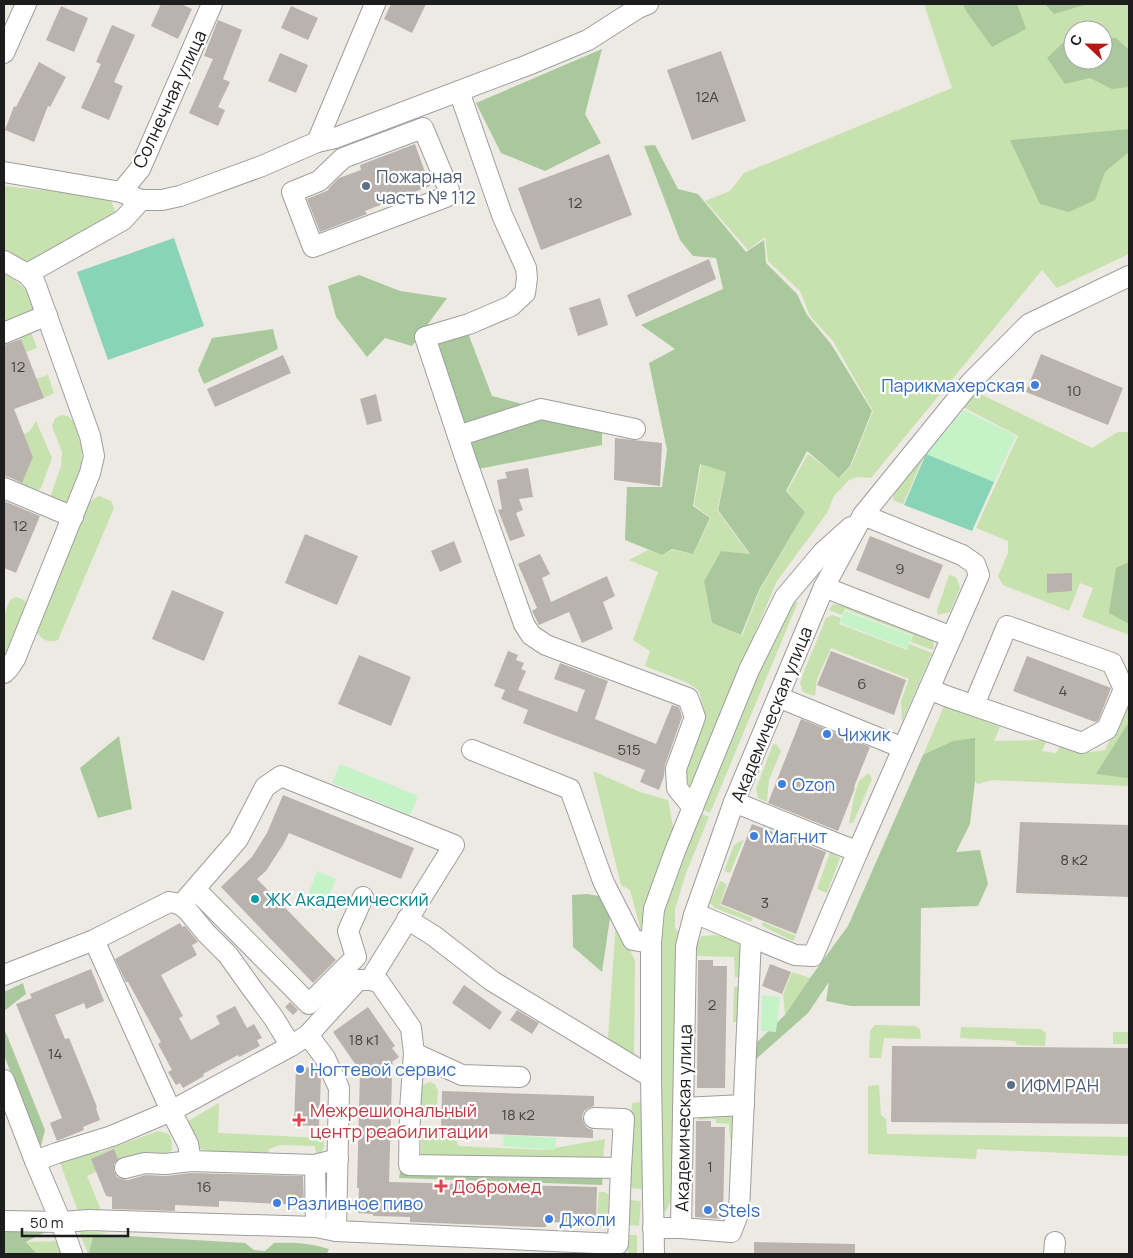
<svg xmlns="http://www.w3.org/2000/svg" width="1133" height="1258" font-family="Manrope,sans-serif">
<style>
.grass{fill:#c7e2ae;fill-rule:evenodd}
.forest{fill:#a9c89c}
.park{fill:#c4f3c8}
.pitch{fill:#89d4b8}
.building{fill:#bab3ad}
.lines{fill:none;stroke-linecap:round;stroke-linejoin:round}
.minor-casing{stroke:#9e9e9e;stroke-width:22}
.minor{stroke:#fff;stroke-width:20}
.service-dot{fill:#5c6f8a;stroke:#fff;stroke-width:2}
.shop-dot{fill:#3f7fe0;stroke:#fff;stroke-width:2}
.culture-dot{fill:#0f9aa8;stroke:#fff;stroke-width:2}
.health-dot{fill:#e0444e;stroke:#fff;stroke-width:2}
.labels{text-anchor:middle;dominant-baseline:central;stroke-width:4.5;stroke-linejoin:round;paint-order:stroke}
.number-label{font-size:15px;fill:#444241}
.street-label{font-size:18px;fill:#1d1d1d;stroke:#fff}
.service-label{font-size:18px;fill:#4e5e75;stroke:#fff;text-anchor:start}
.shop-label{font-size:18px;fill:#366cbe;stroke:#fff;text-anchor:start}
.culture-label{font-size:18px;fill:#0d838f;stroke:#fff;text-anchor:start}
.health-label{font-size:18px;fill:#be3a42;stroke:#fff;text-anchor:start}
</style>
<rect width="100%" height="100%" fill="#edeae3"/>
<!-- grass -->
<g class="grass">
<path d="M924,4H1129V254L1057,288L1042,270L871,478L857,477L849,480L834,496L827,513L777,581L725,703L691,787L682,778L704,711L699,691L688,683L645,666L650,651L633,640L658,572L629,560L648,550L662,555L672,550L693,554L711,518L694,505L701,464L726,472L717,510L749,554L721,551L704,581L712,623L742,636L760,590L805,512L787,491L808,454L840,478L851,466L873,411L833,341L810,316L800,291L768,261L765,237L748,250L705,201L730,191L744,173L952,88ZM1073,30H1103V60H1073Z"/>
<path d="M4,186L41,190L98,194L111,200L116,214L24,265L4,251Z"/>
<path d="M4,272C17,282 30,290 37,305L33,314L4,326Z"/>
<path d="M31,332L37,348L26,352L20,336Z"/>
<path d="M48,375L54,393L44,398L36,379Z"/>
<path d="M976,392L1092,448L1118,432H1129V635L1082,617L1093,588L1080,583L1069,611L1003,585L998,576L1008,553V541L976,528L1018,436L963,407Z"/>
<path d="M62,415L68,416L74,422L82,448L81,470L67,505L52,502L51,495L61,466L62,452L52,426L55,418Z"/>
<path d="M36,421L52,458L41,488L33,493L20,487L33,457L24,434L29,432Z"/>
<path d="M925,454L903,504L893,500L894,491Z"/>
<path d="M99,496L111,501L114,508L58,640C49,643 44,641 37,633V626L89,502Z"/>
<path d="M949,575L956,577L960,588L950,612L938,615L937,610Z"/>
<path d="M16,597L24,600L28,608L4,663V615L10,600Z"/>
<path d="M798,602L710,813L700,808L788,603Z"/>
<path d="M835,604L842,605L932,640L934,645L933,649H930L911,642L913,635L845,609L842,615L829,610L832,605Z"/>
<path d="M832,615L841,618L839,624L907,650L909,644L932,653L902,722L901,701L909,679L831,648L817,679L815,696L803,692L800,683L803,674L826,618Z"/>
<path d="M1129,699V786L992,780L978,784L975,781V739L923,755L944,706L1000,727L994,741L1047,740L1042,751L1056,753L1061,744L1083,753L1105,750Z"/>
<path d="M773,744L777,745L781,751L769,780L767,802L758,798L756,789Z"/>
<path d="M593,771L640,792L668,800L674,831L644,905L641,931L630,890L621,885Z"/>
<path d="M869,773L872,779L853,823H849L854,797L859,781Z"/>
<path d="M698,812L709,817L686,873L675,909V928L681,935L673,1192C670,1200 669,1209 662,1215L657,930Z"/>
<path d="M744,839L730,873L724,871L734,845Z"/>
<path d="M830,852L840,858L827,893L817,889Z"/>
<path d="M720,881L727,884L720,905L753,918L751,922L715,908L710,903Z"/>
<path d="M616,921L635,961L634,1059L608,1038Z"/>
<path d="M763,922L796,936L793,941L762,926Z"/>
<path d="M715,935C725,936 735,938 743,946L742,978L735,977L734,957L697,956V944L702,936Z"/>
<path d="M792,972L810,978L785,1015L783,995Z"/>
<path d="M734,987H742L741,1022H733Z"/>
<path d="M875,1025L915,1026L920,1029L921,1039L884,1038L881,1058H869L870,1031Z"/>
<path d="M961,1027L1041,1029L1046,1033L1045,1046L1017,1045L1015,1041L960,1038Z"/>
<rect x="1113" y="1032" width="16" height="12"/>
<path d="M429,1082L435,1084L438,1091L437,1108H419L421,1086Z"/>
<path d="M879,1085L881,1115L886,1119L887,1134L1129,1137V1156L977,1149L976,1159L868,1154V1086Z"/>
<path d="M641,1102L643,1115L641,1158L644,1169L643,1189L630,1188L632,1103Z"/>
<path d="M219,1103L218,1133L324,1138V1147L321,1154L316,1155L315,1146L280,1145L269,1149L268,1155L209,1151L197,1148L188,1121Z"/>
<path d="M699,1114L733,1115V1139H730L729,1124L716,1123L715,1119L699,1120Z"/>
<path d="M422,1126L431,1128L454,1137L459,1146L544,1150L605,1139L603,1159H427L421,1155Z"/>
<path d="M158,1131L169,1134L172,1142V1150L168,1154L147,1152L126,1158L87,1176L103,1215L79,1214L59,1160L81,1152H101Z"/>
<path d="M599,1192H605L609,1195L608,1225L605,1227H596Z"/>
<path d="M630,1200L641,1201L639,1226L629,1225Z"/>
<path d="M79,1231L109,1233L93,1237L89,1252L91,1254H88Z"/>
<rect x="628" y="1235" width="9" height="19"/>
<path d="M60,1241L65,1254H26L36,1253L27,1242Z"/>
</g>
<!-- forest -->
<g class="forest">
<path d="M963,4H1017L1026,29L992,47L966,11Z"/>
<path d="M1045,4H1088L1054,14Z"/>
<path d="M1068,38H1073V60H1103V38H1116L1129,50V87L1112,89L1090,78L1065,84L1047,58Z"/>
<path d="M602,49L585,114L601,143L545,171L501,153L476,103Z"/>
<path d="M1129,129V152L1105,172L1095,200L1069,212L1040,204L1010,140Z"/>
<path d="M655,145L678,189L698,194L746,252L764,240L766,263L797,294L807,315L831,344L872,411L850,466L839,478L807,451L786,491L805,512L759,590L741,635L712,623L704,581L721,551L750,554L718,510L726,472L700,464L693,506L710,518L693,554L672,549L662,555L625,540L627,487H662L667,450L649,363L675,349L641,325L723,289L716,258L693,256L680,240L644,146Z"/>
<path d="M359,275L400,291L447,298L412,346L385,338L367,357L336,317L328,286Z"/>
<path d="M273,329L278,349L204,384L198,370L212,338Z"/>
<path d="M468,333L492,396L602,425V445L478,469L432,343Z"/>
<path d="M1129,562V624L1109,613L1116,568Z"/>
<path d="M1129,722V778H1127L1096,774Z"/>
<path d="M119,736L132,809L98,818L80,768Z"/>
<path d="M975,738V781L970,824L956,852L980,850L988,884L978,906L921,908L920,1006H851L826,1001L829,982L808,1013L755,1060V1044L785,1015L810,978L848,926L923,755L953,741Z"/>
<path d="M587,894L605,897L611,911L602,972L573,947L572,895Z"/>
<path d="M23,983L26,994L4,1011V992Z"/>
<path d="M4,1028L45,1130L40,1150L4,1055Z"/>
<path d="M401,1166L603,1174L602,1185L399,1178Z"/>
<path d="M4,1225L47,1231L26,1242L36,1253L4,1254Z"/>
<path d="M127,1236L245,1243L254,1250L265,1251L274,1243C292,1242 311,1243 329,1249L327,1254H91L89,1252L93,1237Z"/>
</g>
<!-- park -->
<g class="park">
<path d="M964,410L1016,436L994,482L926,454Z"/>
<path d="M845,611L912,636L907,649L840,623Z"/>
<path d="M340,764L418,796L410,815L332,783Z"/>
<path d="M317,871L336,879L323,911L308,895Z"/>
<path d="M762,995L780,997L776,1032L761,1031Z"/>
<path d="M504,1135L556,1138L555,1150L503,1146Z"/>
</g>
<!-- pitch -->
<g class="pitch">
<path d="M174,238L204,326L108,360L77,272Z"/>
<path d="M926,454L994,482L972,531L904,505Z"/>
</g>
<!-- building -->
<g class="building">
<path d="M161,4H181L192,9L178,39L151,26Z"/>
<path d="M391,4H426L412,33L384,19Z"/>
<path d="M61,6L88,18L74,52L46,40Z"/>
<path d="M291,6L318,18L308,40L281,28Z"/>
<path d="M218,20L242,30L223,79L230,82L218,107L225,110L218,126L189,113L213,59L204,56Z"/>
<path d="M112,25L135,35L114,82L123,86L109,120L81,108L101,64L96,62Z"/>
<path d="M721,51L746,121L692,140L667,70Z"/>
<path d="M280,53L308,65L296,93L268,81Z"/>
<path d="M39,62L66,77L50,107L48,106L34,142L5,130L14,106L16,107Z"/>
<path d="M415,144L430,186L365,211L367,214L320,232L307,199L329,190L328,189L339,178L361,170L360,165Z"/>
<path d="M609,154L632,215L541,250L518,188Z"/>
<path d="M709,259L716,279L636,317L627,295Z"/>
<path d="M600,298L608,325L578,336L569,308Z"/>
<path d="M21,339L44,398L14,409L33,457L22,483L9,477L4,476V345Z"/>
<path d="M1041,354L1123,388L1108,425L1026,392Z"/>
<path d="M283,355L291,373L215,407L207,389Z"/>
<path d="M376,394L382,421L367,425L360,399Z"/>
<path d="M615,438L662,443L660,486L614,480Z"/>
<path d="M528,468L533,497L519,499L523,510L516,513L525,536L510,541L498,510L502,509L497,480L507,478L505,472Z"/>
<path d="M4,501L40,516L16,573L4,568Z"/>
<path d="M305,534L358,556L337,605L285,583Z"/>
<path d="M870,536L943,565L929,599L856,570Z"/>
<path d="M454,541L462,562L440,572L431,551Z"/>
<path d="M540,554L550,574L542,578L551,602L607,576L615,596L603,602L613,629L582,643L569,612L539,625L532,611L537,608L518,564Z"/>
<path d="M1072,573V591L1047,593V574Z"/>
<path d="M172,590L224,612L204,661L152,639Z"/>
<path d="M508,651L518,655L516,660L524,663L521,669L526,671L518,690L577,712L585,690L554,679L560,663L608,681L595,719L656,744L672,705L679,707L682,717L665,765L664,776L659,790L640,782L645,770L523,723L528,710L501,699L505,690L494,686Z"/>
<path d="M831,651L906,680L894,715L817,685Z"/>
<path d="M359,655L411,677L391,726L338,704Z"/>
<path d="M1027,656L1111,688L1098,721L1095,722L1013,691Z"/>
<path d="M801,719L870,747L854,787L855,788L838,831L768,803Z"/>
<path d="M283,795L414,848L401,879L289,833L284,843L266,871L257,879L336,960L313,983L221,887L252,857L267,833Z"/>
<path d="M1020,822L1129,825V897L1016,893Z"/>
<path d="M752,824L826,852L796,934L721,904Z"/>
<path d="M180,923L182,927L185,926L198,942L192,945L197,955L161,975L183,1016L179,1018L191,1040L220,1024L216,1016L235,1006L247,1028L254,1024L262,1038L257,1040L260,1046L239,1057L238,1055L203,1074L204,1076L183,1088L180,1083L176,1085L168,1072L172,1070L158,1044L161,1042L128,982H126L115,959Z"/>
<path d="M698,960H713V966H727L725,1088H697Z"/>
<path d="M770,964L791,972L782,994L762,986Z"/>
<path d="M91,969L104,1001L86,1009L84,1003L55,1015L65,1039L69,1038L97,1107L96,1108L100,1120L83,1127L84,1130L57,1141L50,1123L62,1118L16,1004L32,998L30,994Z"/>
<path d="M464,985L502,1012L490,1030L452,1003Z"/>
<path d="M290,1002L298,1010L293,1015L285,1007Z"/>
<path d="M368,1007L395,1046L392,1048L399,1057L392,1062L393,1064L387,1069L392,1077L389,1182L597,1187L596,1221H584V1223L546,1222V1227H535L410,1222V1217L373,1216V1214L358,1213L359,1188H357L360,1071L333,1032Z"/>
<path d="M517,1010L539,1023L532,1034L510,1020Z"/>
<path d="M892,1046L1129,1048V1124L891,1122Z"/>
<path d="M296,1067L316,1068L321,1077L319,1126L294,1125Z"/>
<path d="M442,1091L594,1096V1106L588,1108L584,1111L582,1117L584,1124L587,1128L593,1130V1138L441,1132Z"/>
<path d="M696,1121H711V1127H725L723,1219L695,1217Z"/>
<path d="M114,1149L118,1159L114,1164V1171L117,1177L122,1179L128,1180L146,1175L166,1176L191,1173L303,1176L304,1205L219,1201V1207L175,1205V1211L112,1209V1197L106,1196L91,1159Z"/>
<path d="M754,1242L855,1244V1254H754Z"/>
</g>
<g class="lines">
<defs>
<g id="minor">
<path d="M4,53L26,4"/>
<path d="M459,91L502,215L526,268L527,278L525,293L511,306L469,324L425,337L467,463L524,624L531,635L546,645L688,698L695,717L676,769L677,788L693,808"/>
<path d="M423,128L449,190L448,194L446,197L313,247L292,192L319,181L343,158Z"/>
<path d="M317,142L375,4"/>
<path d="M4,172L121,192L141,200H162L180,196L262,166L317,142L335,138L528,65L588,40L638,8L648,4"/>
<path d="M121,192L140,169L212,4"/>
<path d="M4,261L27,274L35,283L90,436L94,456L90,473L15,659L9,668L4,673"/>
<path d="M27,274L123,220L141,200"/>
<path d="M4,333L47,315"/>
<path d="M458,436L541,409L635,429"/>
<path d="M4,488L73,517"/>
<path d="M824,587L952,637"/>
<path d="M929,689L946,696L1082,743L1107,729L1124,689L1112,663L1007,626L974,705"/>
<path d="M778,697L903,748"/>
<path d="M472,750L570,789L603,881L633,940L651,943"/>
<path d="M734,802L843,846L858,851L979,575L975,564L962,555L863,515"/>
<path d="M195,889L309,1004L356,957L348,931L363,897"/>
<path d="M181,905L238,839L265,787L281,776L454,845L370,980"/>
<path d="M407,919L434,936L492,981L651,1077"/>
<path d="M751,937L795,955L813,956L858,851"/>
<path d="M94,940L171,1111L188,1144L191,1161"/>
<path d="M4,975L94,940L169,902L175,903L181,905L188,911L206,933L228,955L253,990L273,1017L291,1046"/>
<path d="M308,1035L325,1058L339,1088L336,1231"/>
<path d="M414,1053L462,1075L520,1077"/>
<path d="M4,1080L35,1161L61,1222L72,1254"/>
<path d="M683,1108L744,1105"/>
<path d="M594,1118L624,1119L621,1168"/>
<path d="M315,1165L316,1227"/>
<path d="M125,1168L145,1163L165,1164L191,1161L315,1165L338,1159"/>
<path d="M4,1221L61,1222L89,1220L316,1227L336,1231L618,1244L621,1168L409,1165L410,1110L414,1053L411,1028L379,982L370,980H358L308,1035L291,1046L171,1111L112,1136L57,1153L35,1161"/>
<path d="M653,1228H681L686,946L694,915L734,802L824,587L863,515L971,382L1029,324L1129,276"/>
<path d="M681,1228L731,1232L739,1212L751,937L704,917L694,915"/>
<path d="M654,1254L651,1077V943L654,909L675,851L749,670L785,597L823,552L851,527"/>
<path d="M1054,1254L1055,1242"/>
</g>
</defs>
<!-- minor casing -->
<use href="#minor" class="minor-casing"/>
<!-- minor -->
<use href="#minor" class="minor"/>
</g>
<!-- markers -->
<g class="service-dot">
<circle cx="366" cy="186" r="5"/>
<circle cx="1011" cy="1085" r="5"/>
</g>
<g class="shop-dot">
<circle cx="1035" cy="385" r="5"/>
<circle cx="827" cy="734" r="5"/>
<circle cx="782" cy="784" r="5"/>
<circle cx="754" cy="836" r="5"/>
<circle cx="300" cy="1069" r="5"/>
<circle cx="277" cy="1203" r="5"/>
<circle cx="708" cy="1210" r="5"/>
<circle cx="549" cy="1219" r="5"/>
</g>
<circle class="culture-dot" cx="255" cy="899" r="5"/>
<g class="health-dot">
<path d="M296.5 1112.5h5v5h5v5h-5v5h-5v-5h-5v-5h5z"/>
<path d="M438.5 1178.5h5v5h5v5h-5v5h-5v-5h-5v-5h5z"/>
</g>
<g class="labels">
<!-- number labels -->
<g class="number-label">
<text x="707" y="96">12А</text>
<text x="575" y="202">12</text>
<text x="18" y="366">12</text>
<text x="1074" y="390">10</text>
<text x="20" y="525">12</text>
<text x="900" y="568">9</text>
<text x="862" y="683">6</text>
<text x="1063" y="690">4</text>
<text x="629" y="749">515</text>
<text x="1074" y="859">8 к2</text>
<text x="765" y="902">3</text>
<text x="712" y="1004">2</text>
<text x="364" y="1039">18 к1</text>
<text x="55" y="1053">14</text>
<text x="518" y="1114">18 к2</text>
<text x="710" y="1166">1</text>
<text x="204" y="1186">16</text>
</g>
<!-- street labels -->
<g class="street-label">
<text transform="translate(169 99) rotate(-65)">Солнечная улица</text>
<text transform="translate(771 714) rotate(-68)">Академическая улица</text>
<text transform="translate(683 1118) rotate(-89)">Академическая улица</text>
</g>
<!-- service labels -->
<g class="service-label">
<text x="376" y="176">Пожарная<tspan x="376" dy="21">часть № 112</tspan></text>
<text x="1021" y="1085">ИФМ РАН</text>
</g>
<!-- shop labels -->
<g class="shop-label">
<text x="1025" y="385" text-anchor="end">Парикмахерская</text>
<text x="837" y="734">Чижик</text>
<text x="792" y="784">Ozon</text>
<text x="764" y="836">Магнит</text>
<text x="310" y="1069">Ногтевой сервис</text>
<text x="287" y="1203">Разливное пиво</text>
<text x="718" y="1210">Stels</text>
<text x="559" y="1219">Джоли</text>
</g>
<!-- culture labels -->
<g class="culture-label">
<text x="265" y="899">ЖК Академический</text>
</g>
<!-- health labels -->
<g class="health-label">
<text x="310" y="1110">Межрешиональный<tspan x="310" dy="21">центр реабилитации</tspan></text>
<text x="452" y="1186">Добромед</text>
</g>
</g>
<!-- border -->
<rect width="1133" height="1258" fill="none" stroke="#1d1d1d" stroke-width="10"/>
<!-- north arrow -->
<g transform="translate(1088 45) rotate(292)"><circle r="24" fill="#ffffff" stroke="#a5a5a5"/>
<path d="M0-4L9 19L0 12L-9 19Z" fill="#b41715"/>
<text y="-8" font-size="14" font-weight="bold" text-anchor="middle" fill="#1d1d1d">С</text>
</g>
<!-- scale -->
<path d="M22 1228v8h106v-8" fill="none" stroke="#1d1d1d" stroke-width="2.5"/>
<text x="30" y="1228" font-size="15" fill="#1d1d1d" stroke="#ffffff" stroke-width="4" paint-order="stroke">50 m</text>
</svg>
